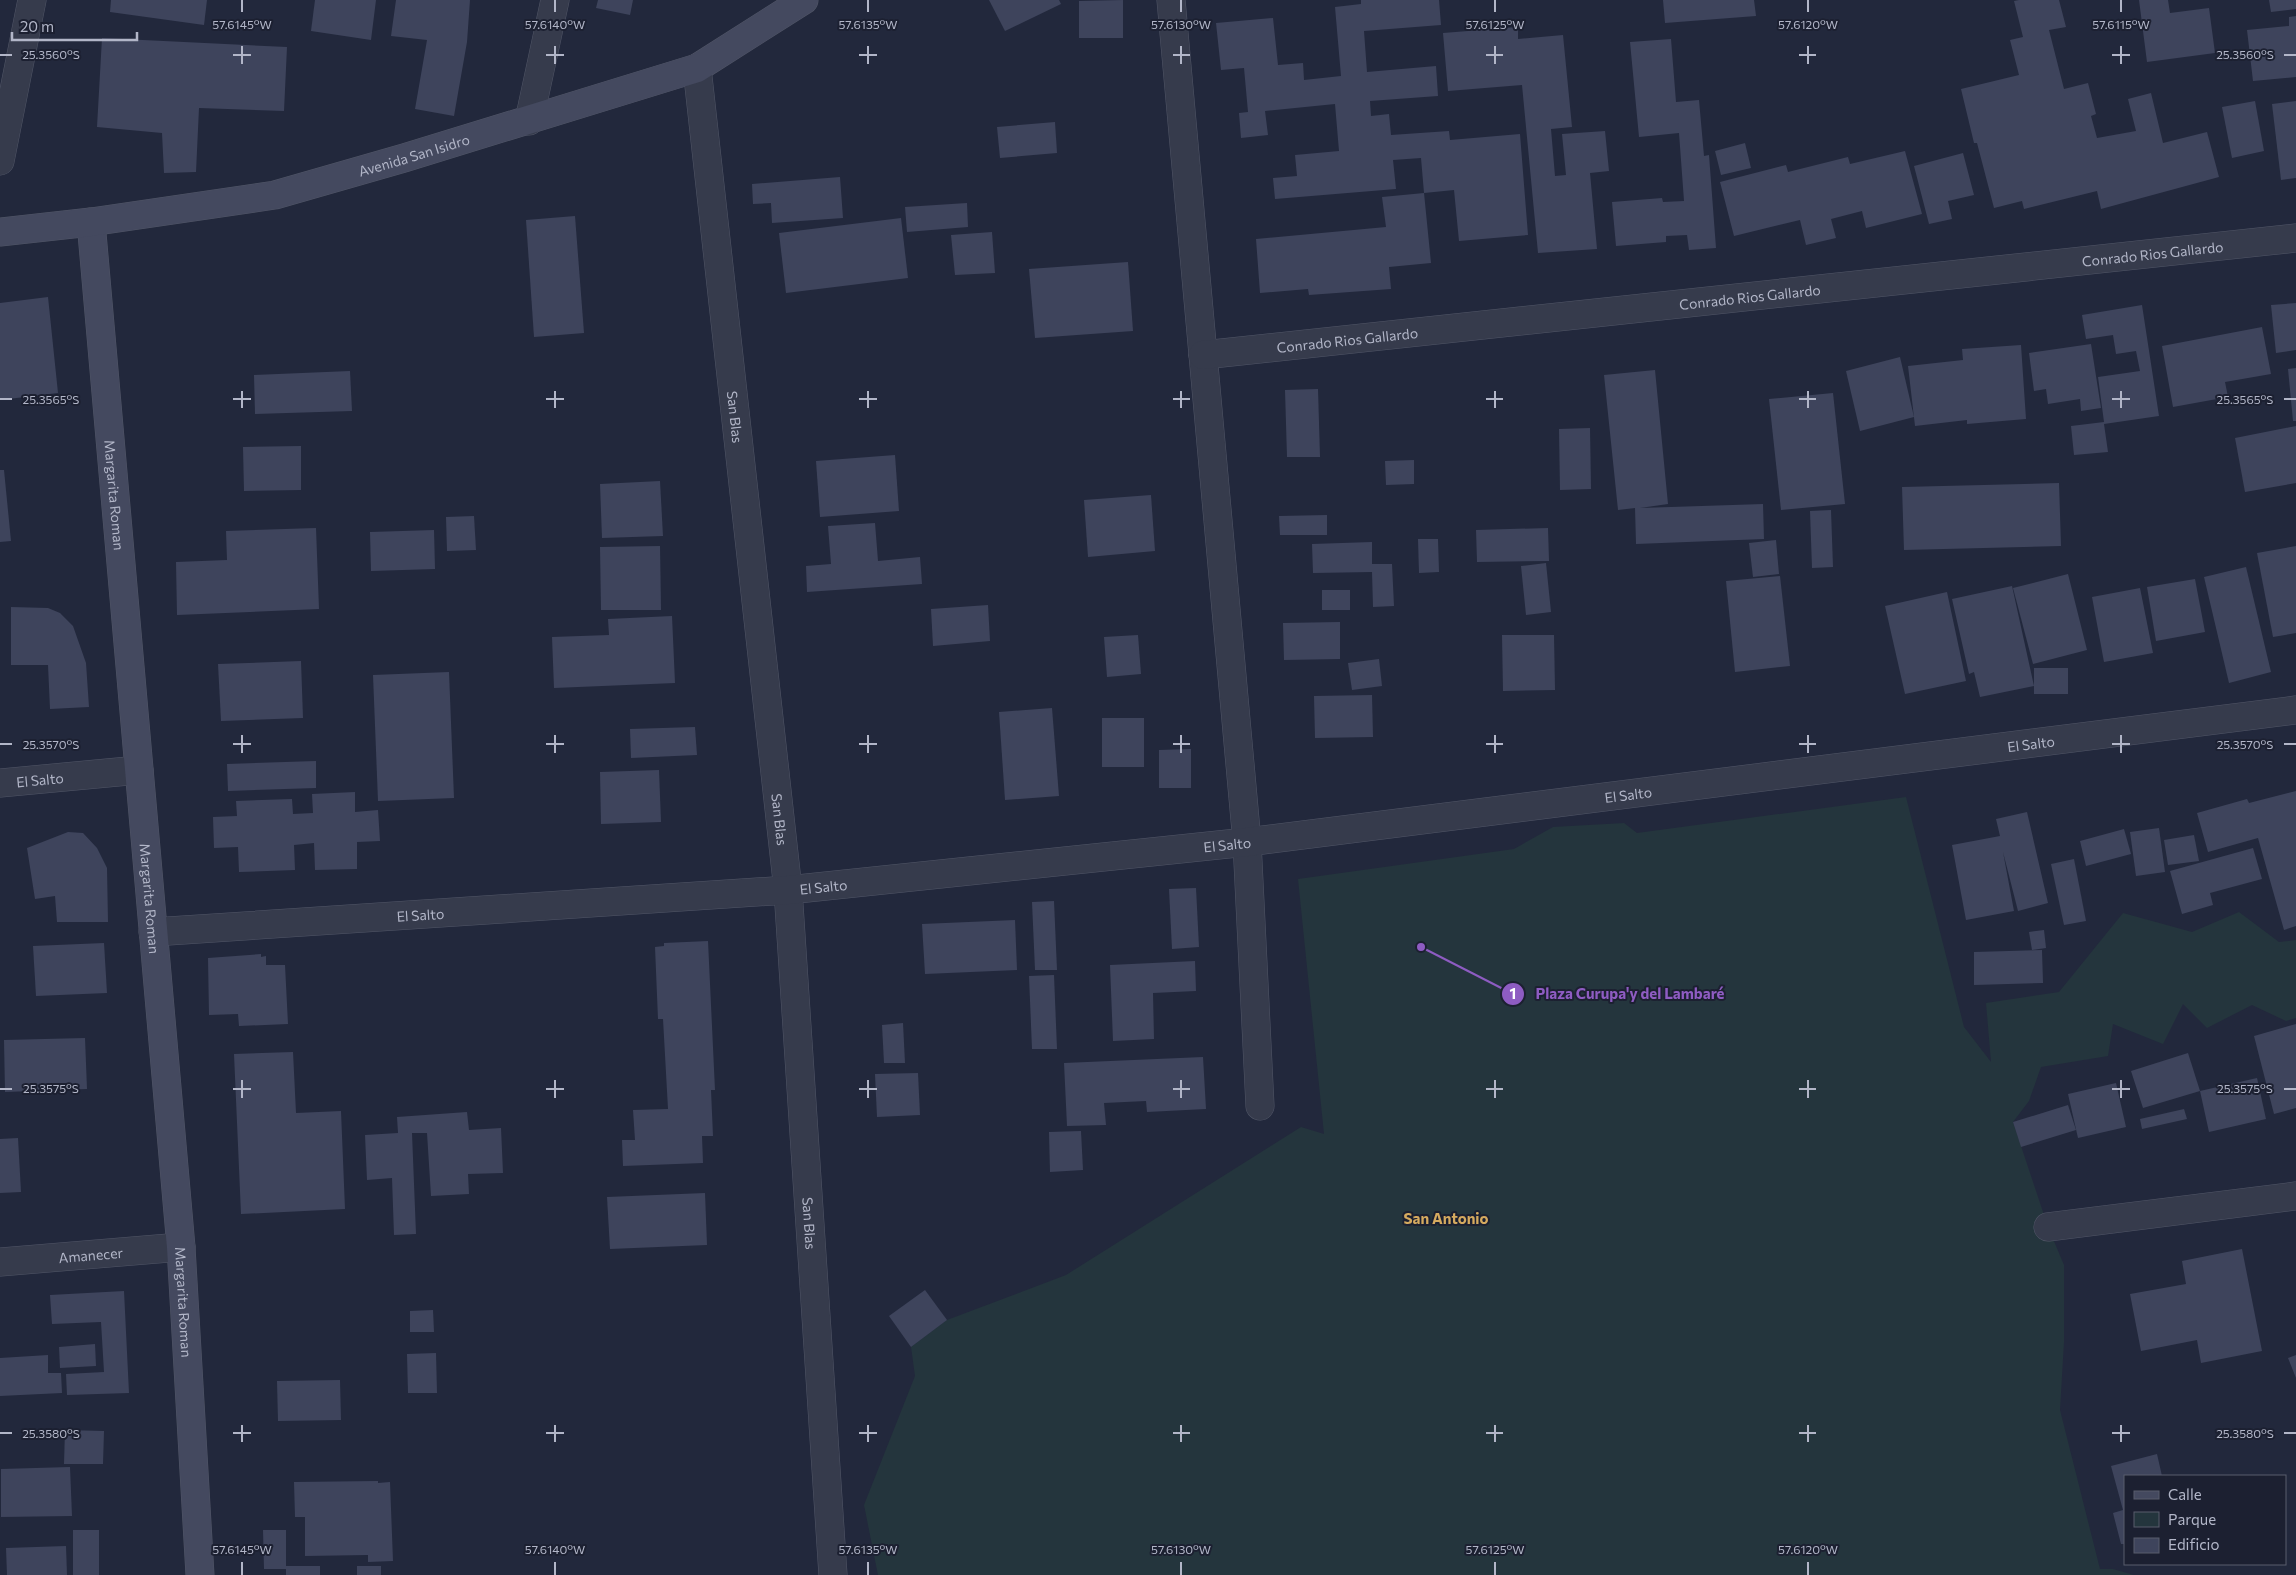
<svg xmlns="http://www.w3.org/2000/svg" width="2296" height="1575" font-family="Commissioner,sans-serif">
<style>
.green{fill:#24353d}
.building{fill:#3e445c}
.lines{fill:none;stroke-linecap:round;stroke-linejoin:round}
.street-casing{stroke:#515667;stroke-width:29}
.secondary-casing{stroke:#515667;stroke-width:29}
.street{stroke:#363b4c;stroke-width:28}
.secondary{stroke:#44495f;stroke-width:28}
.ticks{fill:none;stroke:#b2b6c8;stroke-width:2}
.labels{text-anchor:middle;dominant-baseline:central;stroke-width:4;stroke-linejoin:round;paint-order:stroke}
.street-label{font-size:14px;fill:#b2b6c8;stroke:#1c2031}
.neighbourhood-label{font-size:15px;font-weight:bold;fill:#d5aa5f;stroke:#1c2031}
.ticks-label{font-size:12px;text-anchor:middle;fill:#b2b6c8;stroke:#1c2031;stroke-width:4;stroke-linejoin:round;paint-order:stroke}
.leader{fill:none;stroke:#8e5cc2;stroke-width:2}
.callout-dot{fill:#8e5cc2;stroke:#1c2031;stroke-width:2}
.mark-label{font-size:15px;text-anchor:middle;font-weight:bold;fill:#fff}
.callout-label{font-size:15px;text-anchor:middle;font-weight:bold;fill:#8e5cc2;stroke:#1c2031;stroke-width:4;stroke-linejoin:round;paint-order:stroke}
</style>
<rect width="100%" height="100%" fill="#22283c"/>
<!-- green -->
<path class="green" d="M1906,797L1964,1027L1991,1062L1986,1003L2059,992L2123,913L2192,932L2239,912L2279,942L2296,940V1018L2286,1021L2252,1005L2207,1028L2183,1004L2163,1044L2113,1024L2108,1056L2041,1067L2029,1101L2013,1122L2048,1227L2064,1265V1342L2060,1410L2100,1569H2113L2134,1575H878L864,1505L915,1376L911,1347L947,1320L1066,1275L1301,1127L1324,1134L1298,879L1514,849L1553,827L1624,823L1637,833Z"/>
<!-- building -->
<g class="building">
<path d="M111,0H207L204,25L110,12Z"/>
<path d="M315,0H376L371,40L311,31Z"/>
<path d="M396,0H470L467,42L454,116L415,109L427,40L391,36Z"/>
<path d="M598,0H633L630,15L596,8Z"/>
<path d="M989,0H1059L1061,4L1005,31Z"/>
<path d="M1123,0V38H1079V1Z"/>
<path d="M1361,0H1439L1441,25L1364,31L1367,72L1436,66L1438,96L1370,101L1371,116L1389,114L1391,135L1449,131L1450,140L1520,134L1528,235L1459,241L1454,190L1424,193L1421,158L1393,160L1396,189L1275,199L1273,178L1297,176L1295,155L1339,151L1335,104L1265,111L1268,135L1241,138L1239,113L1248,112L1244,68L1221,70L1216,23L1273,18L1278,65L1303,63L1304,80L1341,76L1335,7L1361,4Z"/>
<path d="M1663,0H1754L1756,16L1665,23Z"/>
<path d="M2019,0H2059L2066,27L2049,30L2064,89L2088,83L2096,114L2091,116L2097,138L2136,131L2128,99L2151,93L2163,143L2207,132L2219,177L2101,209L2097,191L2024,209L2022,201L1994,208L1977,143H1974L1961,89L2019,75L2010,40L2023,37L2014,1Z"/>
<path d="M2139,0H2168L2170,13L2209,8L2215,53L2147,62Z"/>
<path d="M2269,0H2296V9L2271,12Z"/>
<path d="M2296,16V77L2253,81L2247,30L2289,26V17Z"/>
<path d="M1518,27V39L1563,35L1572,127L1551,129L1555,176L1566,175L1562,134L1605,131L1609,171L1590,173L1597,249L1538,253L1522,85L1448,91L1443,33Z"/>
<path d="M102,38L287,47L284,111L199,108L196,172L164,173L162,133L97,127Z"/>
<path d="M1671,39L1676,102L1699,100L1704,156L1709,155L1716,248L1689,250L1687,235L1666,236V242L1616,246L1612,202L1662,198L1663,202L1684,201L1679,133L1639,137L1630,42Z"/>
<path d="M2255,101L2264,151L2232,158L2222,107Z"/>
<path d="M2296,101V178L2281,180L2272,104Z"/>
<path d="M1055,122L1057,153L1000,158L997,127Z"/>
<path d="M1745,143L1751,168L1721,175L1715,151Z"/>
<path d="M1905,151L1922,214L1866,228L1862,211L1831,219L1836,238L1806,245L1800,220L1734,236L1720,182L1786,165L1788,172L1848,157L1850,164Z"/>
<path d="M1963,153L1974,195L1948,201L1952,219L1929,224L1914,166Z"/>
<path d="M840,177L843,218L772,223L771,203L753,204L752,184Z"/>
<path d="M1424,193L1431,263L1389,267L1391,289L1309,295L1308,289L1260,293L1256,239L1386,227L1382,197Z"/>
<path d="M967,203L968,227L907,232L905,207Z"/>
<path d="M575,216L584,333L534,337L526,220Z"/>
<path d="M901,218L908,278L786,293L779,233Z"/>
<path d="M992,232L995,273L955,275L951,235Z"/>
<path d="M1128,262L1133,331L1035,338L1029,269Z"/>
<path d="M48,297L58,393L0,400V303Z"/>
<path d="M2296,303V350L2276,353L2271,305Z"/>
<path d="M2142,305L2159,416L2104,424L2108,452L2074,455L2071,426L2104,422L2098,377L2140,371L2136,351L2116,354L2113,335L2086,339L2082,315Z"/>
<path d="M2262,327L2271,374L2225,382L2228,397L2173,407L2162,346Z"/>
<path d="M2091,344L2101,408L2081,411L2080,399L2048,404L2046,389L2034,391L2029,353Z"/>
<path d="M2021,345L2026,419L1967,424V420L1915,426L1908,366L1963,360L1962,349Z"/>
<path d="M1900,357L1914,417L1860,431L1846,371Z"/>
<path d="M2296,368V421H2293L2288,369Z"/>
<path d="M1655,370L1668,504L1640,508L1763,504L1764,539L1636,544L1635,508L1618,510L1604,375Z"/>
<path d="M350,371L352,411L255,414L254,375Z"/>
<path d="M1318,389L1320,457H1287L1285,390Z"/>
<path d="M1833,393L1845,504L1781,510L1769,399Z"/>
<path d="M2296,426V483L2245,492L2235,438Z"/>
<path d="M1590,428L1591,489L1560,490L1559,429Z"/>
<path d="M301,446V490L244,491L243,447Z"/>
<path d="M895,455L899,511L820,517L816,461Z"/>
<path d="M1414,460V484L1386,485L1385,461Z"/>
<path d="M0,470H4L11,541L0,542Z"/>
<path d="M660,481L663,536L602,538L600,484Z"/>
<path d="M2059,483L2061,546L1904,550L1902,487Z"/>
<path d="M1151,495L1155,551L1088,557L1084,500Z"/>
<path d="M1831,510L1833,567L1812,568L1810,511Z"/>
<path d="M1327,515V535H1280L1279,516Z"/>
<path d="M474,516L476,550L447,551L446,517Z"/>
<path d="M875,523L878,561L920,557L922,584L807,592L806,566L831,564L828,526Z"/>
<path d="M316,528L319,609L177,615L176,562L227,560L226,531Z"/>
<path d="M1548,528L1549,561L1477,562L1476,530Z"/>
<path d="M434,530L435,569L371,571L370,532Z"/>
<path d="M1418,539H1438L1439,572L1419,573Z"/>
<path d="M1776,540L1779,574L1753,577L1749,543Z"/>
<path d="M1372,542V564H1392L1394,606L1373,607L1372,572L1313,573L1312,544Z"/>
<path d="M660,546L661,610H601L600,547Z"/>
<path d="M2296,546V633L2273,637L2257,553Z"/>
<path d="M1546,563L1551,612L1526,615L1521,566Z"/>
<path d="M2246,567L2271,672L2229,683L2204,577Z"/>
<path d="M2068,574L2087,650L2033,664L2013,588Z"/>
<path d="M1780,576L1790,666L1735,672L1726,581Z"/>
<path d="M2195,579L2205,632L2156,641L2147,587Z"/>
<path d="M2012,586L2034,686L1980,697L1974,672L1969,674L1952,599Z"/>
<path d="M2140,588L2153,653L2104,662L2092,597Z"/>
<rect x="1322" y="590" width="28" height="20"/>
<path d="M1947,592L1966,681L1905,694L1885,606Z"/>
<path d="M988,605L990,641L933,646L931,609Z"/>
<path d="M11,607L48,608L60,613L73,626L86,663L89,707L50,709L48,665H11Z"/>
<path d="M672,616L675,683L554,688L552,637L609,635L608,619Z"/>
<path d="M1340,622V659L1284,660L1283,623Z"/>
<path d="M1138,635L1141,674L1107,677L1104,637Z"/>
<path d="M1502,635H1554L1555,690L1503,691Z"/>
<path d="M1379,659L1382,686L1352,690L1348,663Z"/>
<path d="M301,661L303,718L221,721L218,664Z"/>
<rect x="2034" y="668" width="34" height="26"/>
<path d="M449,672L454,798L378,801L373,675Z"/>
<path d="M1372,695L1373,737L1315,738L1314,696Z"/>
<path d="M1052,708L1059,796L1005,800L999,712Z"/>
<rect x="1102" y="718" width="42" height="49"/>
<path d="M695,727L697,755L631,758L630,729Z"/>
<path d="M1191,749V788H1159V750Z"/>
<path d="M316,761V788L228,791L227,764Z"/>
<path d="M659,770L661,822L601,824L600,772Z"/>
<path d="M2296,791V926L2284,930L2258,838L2208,852L2197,813L2247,799L2249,803Z"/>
<path d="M355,792V812L378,810L380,841L357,842V869L315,870L314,843L294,845L295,870L239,872L238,847L214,848L213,817L237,816L236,801L292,799L293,814L313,813L312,794Z"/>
<path d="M2027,812L2048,903L2018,911L2003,852L2014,911L1966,920L1952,845L2000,836L1996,819Z"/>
<path d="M2159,828L2165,872L2136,876L2130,832Z"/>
<path d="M2124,829L2131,854L2086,866L2080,841Z"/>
<path d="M68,832L83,833L97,848L107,868L108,922H57L55,896L35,899L27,848Z"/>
<path d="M2194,835L2199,861L2168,865L2164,840Z"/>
<path d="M2253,848L2262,879L2210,893L2213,905L2182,914L2170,871Z"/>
<path d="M2074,859L2086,921L2064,925L2051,864Z"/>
<path d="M1196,888L1199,947L1172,949L1169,889Z"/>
<path d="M1054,901L1057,970H1035L1032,902Z"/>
<path d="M1015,920L1017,970L925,974L922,924Z"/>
<path d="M2044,930L2046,948L2032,950L2029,932Z"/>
<path d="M708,941L715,1090H711L713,1136H702L703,1163L623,1166L622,1140H635L633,1110L668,1109L663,1019H658L655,947L664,946V943Z"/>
<path d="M104,943L107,993L36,996L33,946Z"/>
<path d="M2042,950L2043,983L1974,985V952Z"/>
<path d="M261,954V957L266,956V965H285L288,1024L239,1026L238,1014L209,1015L208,958Z"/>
<path d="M1195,961L1196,991L1153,993L1154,1039L1113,1041L1110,965Z"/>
<path d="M1054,975L1057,1049H1032L1029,976Z"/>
<path d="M903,1023L905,1063H884L882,1025Z"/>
<path d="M2296,1024V1108L2274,1114L2254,1036Z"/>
<path d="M85,1038L87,1089L5,1092L4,1040Z"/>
<path d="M293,1052L296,1113L341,1111L345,1209L241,1214L234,1054Z"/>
<path d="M2188,1053L2200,1091L2143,1108L2131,1071Z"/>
<path d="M1203,1057L1206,1109L1147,1112L1146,1101L1104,1103L1106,1125L1067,1126L1064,1063Z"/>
<path d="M918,1073L920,1115L877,1117L875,1074Z"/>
<path d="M2257,1078L2266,1119L2209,1132L2200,1091Z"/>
<path d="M2116,1083L2126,1127L2078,1138L2068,1094Z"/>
<path d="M2068,1105L2076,1130L2021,1147L2013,1122Z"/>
<path d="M2184,1109L2187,1119L2142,1129L2140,1119Z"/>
<path d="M467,1112L469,1130L501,1128L503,1173L468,1174L469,1194L431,1196L427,1133H412L416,1234L394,1235L392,1178L367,1180L365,1135L398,1133L397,1117Z"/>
<path d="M1081,1131L1083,1170L1050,1172L1049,1132Z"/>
<path d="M18,1138L21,1192L0,1193V1139Z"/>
<path d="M705,1193L707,1245L610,1249L607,1197Z"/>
<path d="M2242,1249L2262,1351L2201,1363L2197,1340L2141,1351L2130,1294L2186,1284L2182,1261Z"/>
<path d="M925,1290L947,1320L911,1347L889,1316Z"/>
<path d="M124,1291L129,1393L67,1395L66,1374L104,1372L101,1322L52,1324L50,1295Z"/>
<path d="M433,1310L434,1332H410V1311Z"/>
<path d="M95,1344L96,1366L60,1368L59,1347Z"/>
<path d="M436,1353L437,1393H408L407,1354Z"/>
<path d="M48,1355V1373H61L62,1393L0,1396V1358Z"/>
<path d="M2296,1355V1378L2288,1358Z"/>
<path d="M340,1380L341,1420L278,1421L277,1381Z"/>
<path d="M65,1430L104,1431L103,1464H64Z"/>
<path d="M2157,1454L2162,1476H2125V1544H2121L2113,1513L2123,1510L2111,1466Z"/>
<path d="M70,1467L72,1516L1,1517V1469Z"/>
<path d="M378,1481V1483L390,1482L393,1561L368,1562V1555L305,1556V1517H295L294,1482Z"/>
<rect x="73" y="1530" width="26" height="45"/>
<path d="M263,1530H286V1566H320V1575H286V1569H264Z"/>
<path d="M66,1546L67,1575H7L6,1548Z"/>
<rect x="357" y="1566" width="24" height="9"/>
</g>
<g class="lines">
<defs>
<g id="street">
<path d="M1171,0L1247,842L1260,1106"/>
<path id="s1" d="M697,68L788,890L833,1575"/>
<path d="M529,121L555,0"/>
<path d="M0,161L32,0"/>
<path id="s2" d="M1203,355L2296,238"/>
<path id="s3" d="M0,783L139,770"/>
<path id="s4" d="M153,932L788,890L1247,842L2296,710"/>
<path d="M2048,1227L2296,1196"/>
<path id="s5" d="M0,1262L181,1247"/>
</g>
<g id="secondary">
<path id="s6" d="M91,222L181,1247L200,1575"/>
<path id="s7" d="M0,232L91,222L275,195L404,158L697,68L804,0"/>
</g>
</defs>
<!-- street casing -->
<use href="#street" class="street-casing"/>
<!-- secondary casing -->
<use href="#secondary" class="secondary-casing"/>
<!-- street -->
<use href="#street" class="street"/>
<!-- secondary -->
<use href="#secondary" class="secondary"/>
</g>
<!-- ticks -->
<path class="ticks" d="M242,0V12M555,0V12M868,0V12M1181,0V12M1495,0V12M1808,0V12M2121,0V12M242,46V64M555,46V64M868,46V64M1181,46V64M1495,46V64M1808,46V64M2121,46V64M0,55H12M233,55H251M546,55H564M859,55H877M1173,55H1190M1486,55H1503M1799,55H1816M2112,55H2130M2284,55H2296M242,391V408M555,391V408M868,391V408M1181,391V408M1495,391V408M1808,391V408M2121,391V408M0,399H12M233,399H251M546,399H564M859,399H877M1173,399H1190M1486,399H1503M1799,399H1816M2112,399H2130M2284,399H2296M242,735V753M555,735V753M868,735V753M1181,735V753M1495,735V753M1808,735V753M2121,735V753M0,744H12M233,744H251M546,744H564M859,744H877M1173,744H1190M1486,744H1503M1799,744H1816M2112,744H2130M2284,744H2296M242,1080V1098M555,1080V1098M868,1080V1098M1181,1080V1098M1495,1080V1098M1808,1080V1098M2121,1080V1098M0,1089H12M233,1089H251M546,1089H564M859,1089H877M1173,1089H1190M1486,1089H1503M1799,1089H1816M2112,1089H2130M2284,1089H2296M242,1425V1442M555,1425V1442M868,1425V1442M1181,1425V1442M1495,1425V1442M1808,1425V1442M2121,1425V1442M0,1433H12M233,1433H251M546,1433H564M859,1433H877M1173,1433H1190M1486,1433H1503M1799,1433H1816M2112,1433H2130M2284,1433H2296M242,1562V1575M555,1562V1575M868,1562V1575M1181,1562V1575M1495,1562V1575M1808,1562V1575"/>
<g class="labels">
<!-- street labels -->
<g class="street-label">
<text stroke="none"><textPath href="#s7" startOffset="422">Avenida San Isidro</textPath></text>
<text stroke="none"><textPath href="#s2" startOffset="955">Conrado Rios Gallardo</textPath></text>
<text stroke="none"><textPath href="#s2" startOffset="550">Conrado Rios Gallardo</textPath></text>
<text stroke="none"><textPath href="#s2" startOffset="145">Conrado Rios Gallardo</textPath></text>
<text stroke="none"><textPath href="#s1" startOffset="351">San Blas</textPath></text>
<text stroke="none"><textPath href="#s6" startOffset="274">Margarita Roman</textPath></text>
<text stroke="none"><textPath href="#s4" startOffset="1888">El Salto</textPath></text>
<text stroke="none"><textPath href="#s3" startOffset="40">El Salto</textPath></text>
<text stroke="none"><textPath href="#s4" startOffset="1482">El Salto</textPath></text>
<text stroke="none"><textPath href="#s1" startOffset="756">San Blas</textPath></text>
<text stroke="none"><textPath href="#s4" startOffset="1078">El Salto</textPath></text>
<text stroke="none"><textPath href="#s4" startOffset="672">El Salto</textPath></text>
<text stroke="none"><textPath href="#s6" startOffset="679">Margarita Roman</textPath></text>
<text stroke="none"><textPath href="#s4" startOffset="268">El Salto</textPath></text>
<text stroke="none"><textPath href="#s1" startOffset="1161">San Blas</textPath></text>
<text stroke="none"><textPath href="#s5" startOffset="91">Amanecer</textPath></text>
<text stroke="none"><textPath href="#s6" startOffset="1084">Margarita Roman</textPath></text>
</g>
<!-- neighbourhood labels -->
<g class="neighbourhood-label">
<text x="1446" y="1218">San Antonio</text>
</g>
</g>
<g class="ticks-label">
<text x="242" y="29">57.6145°W</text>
<text x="555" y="29">57.6140°W</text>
<text x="868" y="29">57.6135°W</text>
<text x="1181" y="29">57.6130°W</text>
<text x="1495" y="29">57.6125°W</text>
<text x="1808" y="29">57.6120°W</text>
<text x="2121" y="29">57.6115°W</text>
<text x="51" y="59">25.3560°S</text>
<text x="2245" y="59">25.3560°S</text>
<text x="51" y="404">25.3565°S</text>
<text x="2245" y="404">25.3565°S</text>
<text x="51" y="749">25.3570°S</text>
<text x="2245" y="749">25.3570°S</text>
<text x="51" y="1093">25.3575°S</text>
<text x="2245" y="1093">25.3575°S</text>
<text x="51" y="1438">25.3580°S</text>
<text x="2245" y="1438">25.3580°S</text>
<text x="242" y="1554">57.6145°W</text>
<text x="555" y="1554">57.6140°W</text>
<text x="868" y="1554">57.6135°W</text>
<text x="1181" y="1554">57.6130°W</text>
<text x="1495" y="1554">57.6125°W</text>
<text x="1808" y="1554">57.6120°W</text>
</g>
<!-- callouts -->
<path class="leader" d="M1421 947L1513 994"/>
<g class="callout-dot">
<circle cx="1421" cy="947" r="5"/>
<circle cx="1513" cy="994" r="12"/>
</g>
<g class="mark-label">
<text x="1513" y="999">1</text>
</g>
<g class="callout-label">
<text x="1630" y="999">Plaza Curupa'y del Lambaré</text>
</g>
<!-- legend -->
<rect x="2124" y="1475" width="162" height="90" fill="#1c2031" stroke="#585c6d"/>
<rect x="2134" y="1491" width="25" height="8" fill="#44495f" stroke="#585c6d"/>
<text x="2168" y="1500" font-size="15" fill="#b2b6c8">Calle</text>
<rect x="2134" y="1512" width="25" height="15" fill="#24353d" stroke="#585c6d"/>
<text x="2168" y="1525" font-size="15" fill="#b2b6c8">Parque</text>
<rect x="2134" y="1538" width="25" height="15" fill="#3e445c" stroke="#585c6d"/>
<text x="2168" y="1550" font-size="15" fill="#b2b6c8">Edificio</text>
<!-- scale -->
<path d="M12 32v8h125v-8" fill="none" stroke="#b2b6c8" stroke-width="2.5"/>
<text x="20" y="32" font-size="15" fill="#b2b6c8" stroke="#1c2031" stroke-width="4" paint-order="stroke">20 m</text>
</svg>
